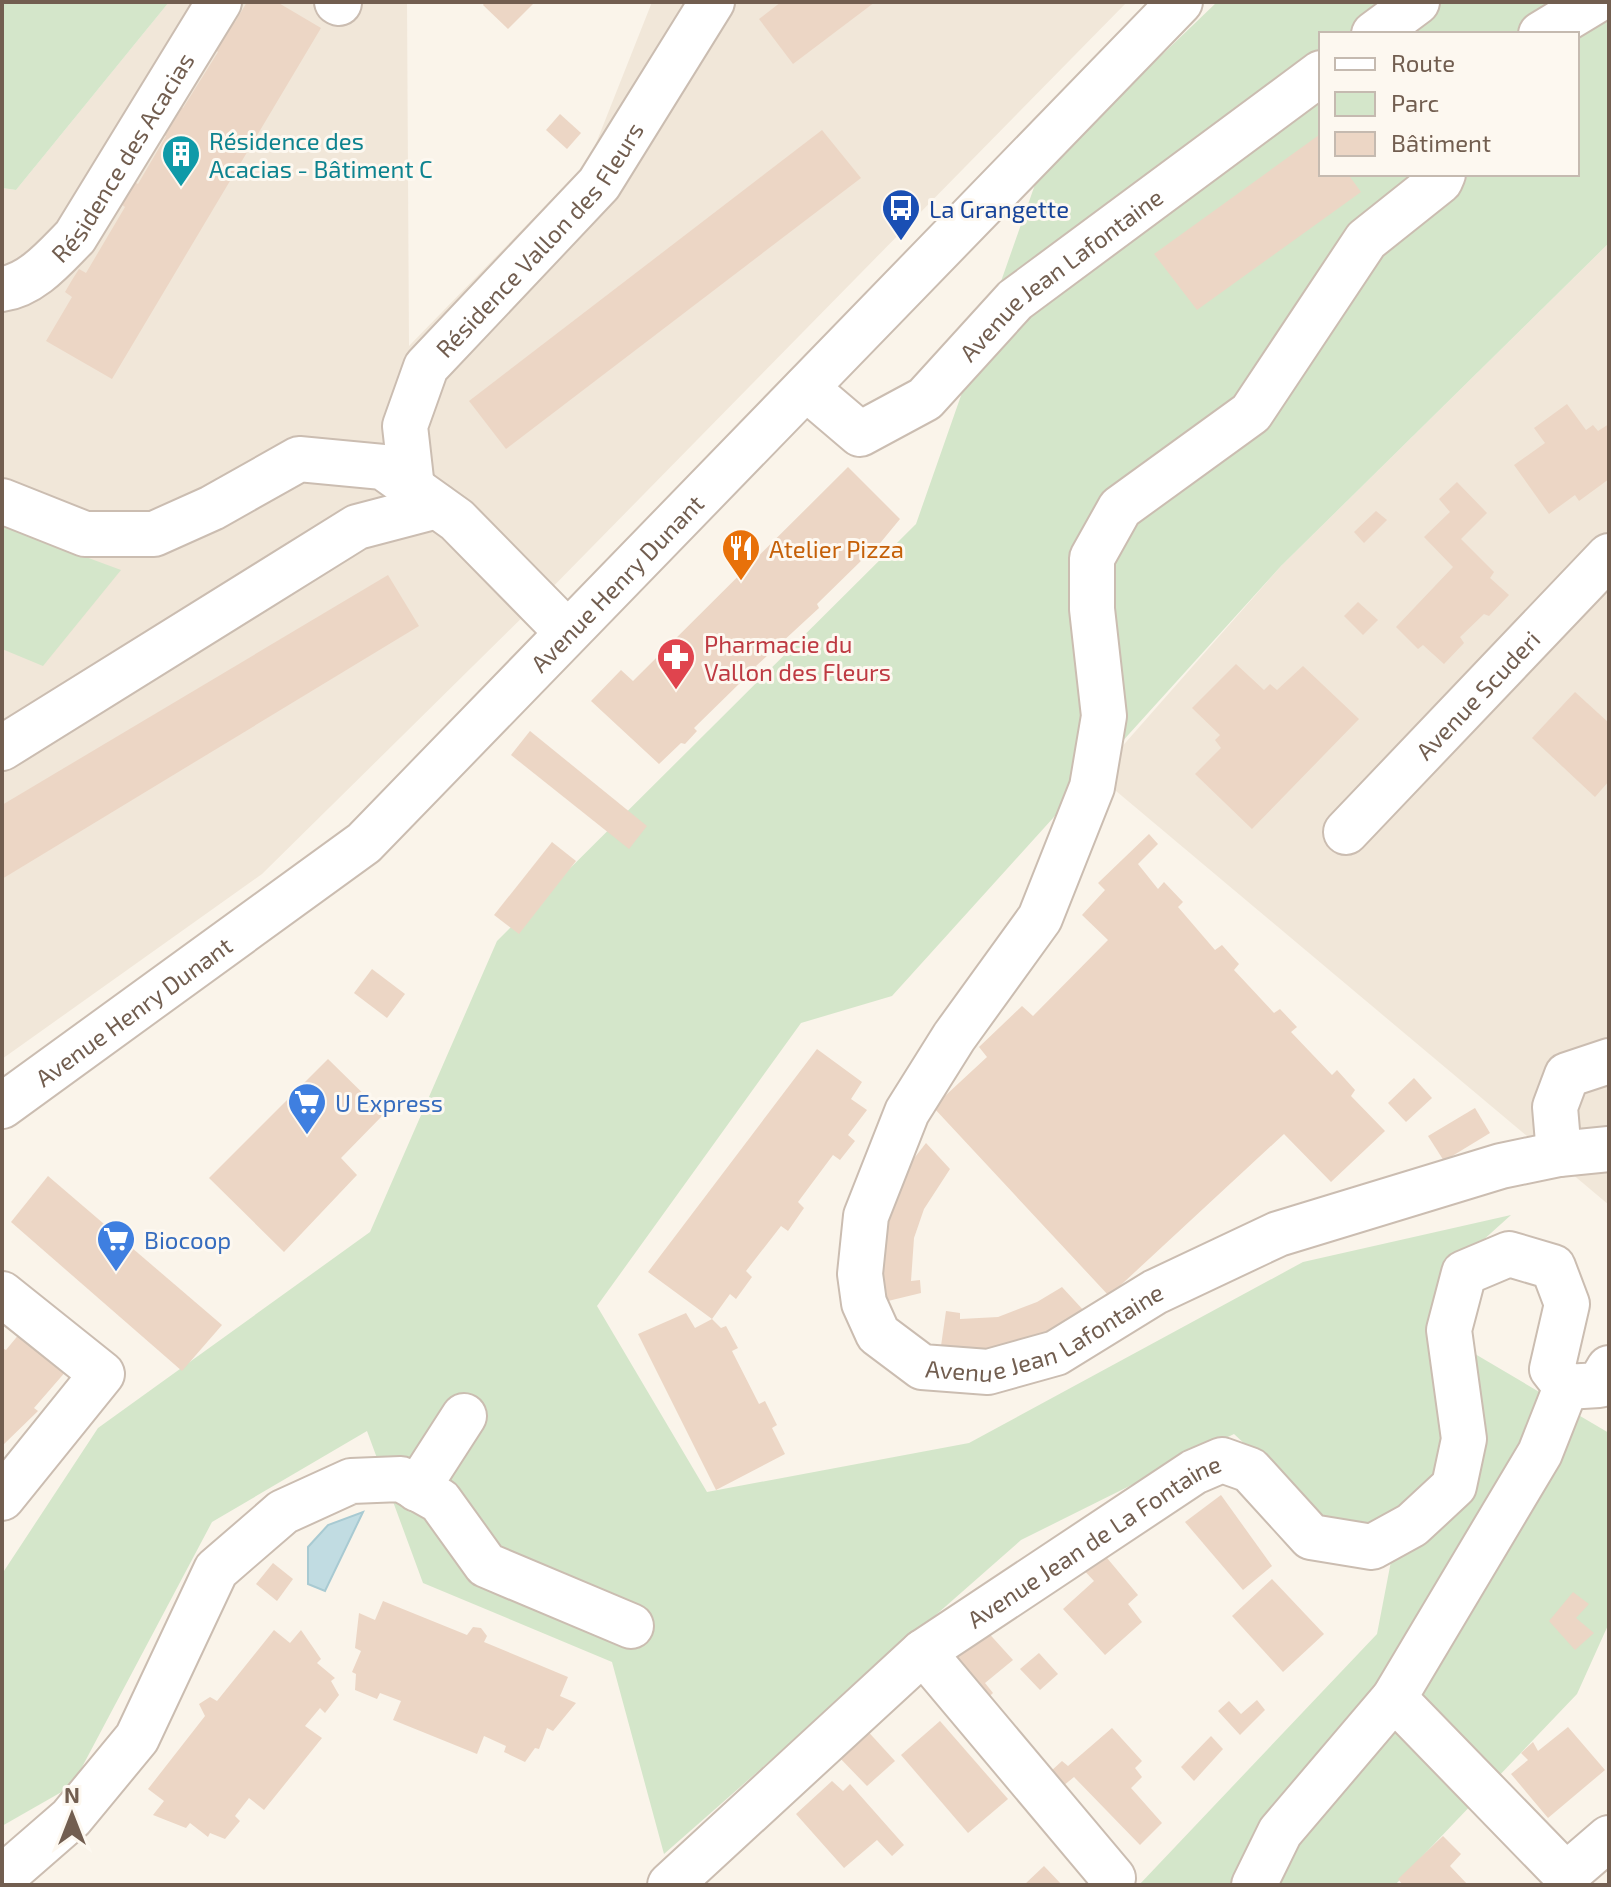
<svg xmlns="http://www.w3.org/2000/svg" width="1611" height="1887" font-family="'Exo 2',sans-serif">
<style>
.residential{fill:#f1e7d9}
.green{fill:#d4e6ca;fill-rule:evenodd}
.water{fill:#c1dce2;stroke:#a8cad2;stroke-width:2}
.building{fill:#ecd6c5}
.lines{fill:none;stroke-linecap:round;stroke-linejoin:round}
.minor-casing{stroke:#cbbdb1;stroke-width:48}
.minor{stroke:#fff;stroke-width:44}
.labels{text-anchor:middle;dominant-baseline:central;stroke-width:6;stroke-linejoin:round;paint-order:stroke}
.culture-label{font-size:24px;fill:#0d838f;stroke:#fdf8f0;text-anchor:start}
.street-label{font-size:24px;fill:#725e50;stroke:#fdf8f0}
.transit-label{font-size:24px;fill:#164399;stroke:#fdf8f0;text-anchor:start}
.food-label{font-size:24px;fill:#c56008;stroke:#fdf8f0;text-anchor:start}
.health-label{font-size:24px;fill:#be3a42;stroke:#fdf8f0;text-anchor:start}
.shop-label{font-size:24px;fill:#366cbe;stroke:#fdf8f0;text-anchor:start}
</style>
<rect width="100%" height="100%" fill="#faf4ea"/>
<!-- residential -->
<g class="residential">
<path d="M169,2H407L409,346L589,161L652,2H1127L536,604L262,874L2,1059V188L16,190Z"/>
<path d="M1609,243V1205L1097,775L1281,566Z"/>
</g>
<!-- green -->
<g class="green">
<path d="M2,2H169L16,190L2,188Z"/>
<path d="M1217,2H1609V243L1281,566L892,996L801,1023L597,1306L707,1492L969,1443L1303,1262L1511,1215L1461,1260L1436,1331L1609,1433V1623L1577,1694L1395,1885H1139L1377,1634L1397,1530L1342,1534L1234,1434L1021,1540L664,1854L612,1662L423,1583L367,1431L212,1522L72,1786L2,1826V1574L98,1428L370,1232L497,941L916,524L1039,173ZM1321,34H1577V174H1321Z"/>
<path d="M2,526L121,570L43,666L2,649Z"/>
</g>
<!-- water -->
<path class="water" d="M363,1512L325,1591L308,1584V1547L328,1525Z"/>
<!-- building -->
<g class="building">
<path d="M247,2H277L321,28L112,379L46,341L72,297L65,292L72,280L79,269L86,273L125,207L117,201L131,180L138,184L166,136L159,131L176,103L183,108L218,52L210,46L227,18L235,22Z"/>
<path d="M485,2H535L508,29L483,5Z"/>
<path d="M781,2H875L793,64L759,19Z"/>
<path d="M560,114L581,133L567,149L546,130Z"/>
<path d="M822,130L861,178L506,449L469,401Z"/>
<path d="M1319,135L1321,174H1348L1361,192L1197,310L1154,254Z"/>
<path d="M1567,404L1586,430L1593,425L1598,431L1609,424V479L1579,501L1575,495L1549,514L1514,465L1545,443L1534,428Z"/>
<path d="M848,467L900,519L867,559L864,558L817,604L819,608L756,666L759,670L744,684L741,682L694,728L697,731L685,744L681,743L659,764L591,701L621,670L633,681Z"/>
<path d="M1457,482L1487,513L1461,539L1494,572L1490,578L1509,595L1489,616L1484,614L1460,637L1464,643L1444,664L1423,645L1418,649L1396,627L1453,567L1424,537L1450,512L1439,499Z"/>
<path d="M1376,511L1387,520L1364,543L1354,532Z"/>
<path d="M388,575L419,626L2,879V805Z"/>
<path d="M1358,602L1378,620L1363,635L1344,616Z"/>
<path d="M1236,664L1264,690L1270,684L1277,690L1303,666L1359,719L1252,829L1195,774L1221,748L1215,740L1220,735L1192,708Z"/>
<path d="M1575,692L1609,723V781L1595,797L1532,738Z"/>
<path d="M530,731L647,826L629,849L511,755Z"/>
<path d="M1149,834L1158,844L1138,864L1158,889L1164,882L1183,902L1178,907L1215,950L1222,945L1239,964L1234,970L1274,1013L1280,1009L1297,1027L1291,1032L1332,1075L1337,1070L1355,1090L1351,1096L1385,1131L1331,1182L1284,1134L1109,1296L933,1107L987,1057L979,1047L1022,1006L1033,1016L1108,940L1082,915L1105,890L1098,883Z"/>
<path d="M552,842L576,861L519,934L494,915Z"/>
<path d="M372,969L405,994L387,1018L354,993Z"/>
<path d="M817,1049L862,1082L851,1099L867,1110L848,1135L855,1141L840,1160L833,1155L798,1202L804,1208L788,1231L781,1226L746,1271L752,1277L736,1299L730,1294L712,1319L721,1328L726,1326L738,1348L732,1351L759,1404L765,1401L777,1425L772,1428L785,1454L716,1490L638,1334L686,1313L695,1328L712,1319L648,1272Z"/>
<path d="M328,1059L384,1114L341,1158L357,1175L284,1252L209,1178Z"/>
<path d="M1414,1078L1432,1098L1406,1122L1388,1103Z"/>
<path d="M1475,1108L1490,1133L1444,1161L1428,1136Z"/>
<path d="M926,1143L950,1169L924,1209L914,1238L911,1281L920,1280L921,1293L888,1301L885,1286L876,1285L877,1237L908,1166Z"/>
<path d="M48,1176L222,1325L182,1371L11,1222Z"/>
<path d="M1062,1287L1086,1313L1074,1322L1004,1353L941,1346L946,1311L960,1313V1319L998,1317L1037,1302Z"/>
<path d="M20,1333L67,1370L34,1408L38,1411L2,1446V1348L6,1350Z"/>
<path d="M1221,1495L1272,1566L1243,1590L1185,1522Z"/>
<path d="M1102,1552L1138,1595L1128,1604L1142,1622L1105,1655L1063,1609L1094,1581L1080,1566Z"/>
<path d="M273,1563L293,1579L277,1601L256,1584Z"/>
<path d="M1272,1579L1324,1634L1283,1672L1232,1616Z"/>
<path d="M1573,1592L1589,1604L1576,1618L1594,1633L1575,1650L1549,1621Z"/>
<path d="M383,1601L467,1635L473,1627L481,1628L487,1636L484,1642L568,1677L560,1696L576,1703L553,1731L547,1728L539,1749L535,1748L525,1762L504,1752L506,1746L484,1736L477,1754L393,1720L401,1701L380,1693L377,1699L355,1690L356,1674L352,1672L361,1651L355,1648L359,1613L375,1620Z"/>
<path d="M984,1628L1013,1660L985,1683L993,1693L981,1704L937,1664Z"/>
<path d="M274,1630L290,1643L301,1630L321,1659L317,1663L335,1678L331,1681L339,1695L325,1713L320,1708L305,1726L322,1738L264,1810L249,1798L235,1816L240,1821L225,1839L210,1833L208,1837L190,1823L186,1828L153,1815L164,1801L148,1789L205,1716L199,1704L210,1697L217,1701Z"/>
<path d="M1039,1653L1058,1674L1040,1690L1020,1669Z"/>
<path d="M1257,1700L1265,1710L1240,1735L1218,1711L1229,1701L1241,1714Z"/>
<path d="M940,1721L1008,1799L968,1833L901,1755Z"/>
<path d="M863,1726L895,1761L867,1786L835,1753Z"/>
<path d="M1568,1727L1605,1770L1548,1818L1511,1774L1528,1760L1521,1753L1533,1742L1538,1751Z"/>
<path d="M1112,1728L1142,1761L1135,1768L1142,1777L1131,1788L1162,1823L1140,1845L1074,1777L1063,1786L1050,1772L1062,1761L1068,1766Z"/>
<path d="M1211,1736L1223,1749L1194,1781L1181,1767Z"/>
<path d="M832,1781L843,1791L850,1784L904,1845L892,1856L877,1840L844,1868L796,1814Z"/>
<path d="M1443,1836L1461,1854L1450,1866L1468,1885H1403L1398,1879Z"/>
<path d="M1044,1866L1062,1885H1024Z"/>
</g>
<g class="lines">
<defs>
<g id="minor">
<path d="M337,2L339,3"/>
<path d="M1374,34L1417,2"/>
<path d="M1541,34L1594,2"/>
<path id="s1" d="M1443,174L1440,181L1366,240L1251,413L1120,508L1092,558V609L1104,716L1092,787L1040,918L954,1037L907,1112L866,1216L860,1274L864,1303L878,1334L922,1367L988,1372L1056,1353L1155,1292L1278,1234L1501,1166L1559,1154L1609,1149"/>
<path id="s2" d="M2,289C32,285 55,257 75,237L219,2"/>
<path id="s3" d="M806,388L860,434L925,399L1015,300L1321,73"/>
<path id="s4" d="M412,488L405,426L426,367L599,184L712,2"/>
<path d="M2,501L85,534H154L212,508L299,459L383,467L457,520L566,631"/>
<path d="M2,748L357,527L437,506"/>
<path id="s5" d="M1346,832L1609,556"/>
<path id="s6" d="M2,1106L364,843L1180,2"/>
<path d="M1559,1154L1555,1107L1567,1075L1609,1061"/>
<path d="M2,1294L102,1374L2,1498"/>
<path d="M417,1489L464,1416"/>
<path d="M923,1652L1113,1878"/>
<path d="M1394,1698L1566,1875L1609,1838"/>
<path d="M2,1878L71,1818L137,1738L216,1570L283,1512L351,1481L401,1479L440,1501L486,1565L631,1626"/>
<path id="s7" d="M670,1885L923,1652L1194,1472L1222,1460L1250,1470L1311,1537L1372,1547L1412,1525L1454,1486L1464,1439L1449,1330L1464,1273L1509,1254L1553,1267L1567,1304L1552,1369L1566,1387L1599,1385L1609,1368"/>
<path d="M1254,1885L1280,1832L1394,1698L1540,1453L1566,1387"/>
</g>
</defs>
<!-- minor casing -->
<use href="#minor" class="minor-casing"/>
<!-- minor -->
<use href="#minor" class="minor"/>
</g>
<!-- icons -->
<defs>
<symbol id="building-pin" viewBox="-11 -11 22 30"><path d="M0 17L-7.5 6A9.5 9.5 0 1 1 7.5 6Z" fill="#0f9aa8" stroke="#fdf8f0"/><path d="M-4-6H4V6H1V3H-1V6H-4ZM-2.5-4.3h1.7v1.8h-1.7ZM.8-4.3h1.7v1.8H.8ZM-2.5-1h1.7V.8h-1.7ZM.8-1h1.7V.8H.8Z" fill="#fff"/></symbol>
<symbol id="bus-pin" viewBox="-11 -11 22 30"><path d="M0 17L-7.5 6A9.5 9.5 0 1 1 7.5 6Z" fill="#1a4fb4" stroke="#fdf8f0"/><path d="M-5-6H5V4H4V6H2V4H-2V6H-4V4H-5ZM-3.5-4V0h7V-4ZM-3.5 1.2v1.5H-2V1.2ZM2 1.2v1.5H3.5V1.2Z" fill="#fff"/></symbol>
<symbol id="restaurant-pin" viewBox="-11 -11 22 30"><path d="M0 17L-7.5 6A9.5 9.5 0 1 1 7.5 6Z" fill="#e8710a" stroke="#fdf8f0"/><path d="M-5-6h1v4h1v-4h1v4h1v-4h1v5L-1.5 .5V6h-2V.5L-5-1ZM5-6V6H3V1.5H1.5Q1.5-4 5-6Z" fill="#fff"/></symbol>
<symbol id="pharmacy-pin" viewBox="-11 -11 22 30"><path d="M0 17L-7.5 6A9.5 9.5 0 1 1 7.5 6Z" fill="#e0444e" stroke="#fdf8f0"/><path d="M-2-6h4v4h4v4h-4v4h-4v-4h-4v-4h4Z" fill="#fff"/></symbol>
<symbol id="supermarket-pin" viewBox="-11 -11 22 30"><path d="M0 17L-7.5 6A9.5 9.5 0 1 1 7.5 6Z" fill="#3f7fe0" stroke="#fdf8f0"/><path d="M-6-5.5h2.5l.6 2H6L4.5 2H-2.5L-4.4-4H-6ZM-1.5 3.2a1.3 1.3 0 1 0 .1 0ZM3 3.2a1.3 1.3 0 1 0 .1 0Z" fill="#fff"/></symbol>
</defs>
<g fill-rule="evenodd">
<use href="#building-pin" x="159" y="132" width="44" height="60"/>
<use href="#bus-pin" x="879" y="186" width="44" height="60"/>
<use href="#restaurant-pin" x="719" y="526" width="44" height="60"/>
<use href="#pharmacy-pin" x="654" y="635" width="44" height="60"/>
<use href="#supermarket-pin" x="285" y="1080" width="44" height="60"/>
<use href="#supermarket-pin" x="94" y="1217" width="44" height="60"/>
</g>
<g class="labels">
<!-- culture labels -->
<g class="culture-label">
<text x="209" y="140">Résidence des<tspan x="209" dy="28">Acacias - Bâtiment C</tspan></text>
</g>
<!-- street labels -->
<g class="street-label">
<text stroke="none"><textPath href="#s2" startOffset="184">Résidence des Acacias</textPath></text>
<text stroke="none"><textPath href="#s4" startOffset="296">Résidence Vallon des Fleurs</textPath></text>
<text stroke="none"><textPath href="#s3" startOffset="330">Avenue Jean Lafontaine</textPath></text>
<text stroke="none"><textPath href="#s6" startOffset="810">Avenue Henry Dunant</textPath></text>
<text stroke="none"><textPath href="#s5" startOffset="190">Avenue Scuderi</textPath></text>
<text stroke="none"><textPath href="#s6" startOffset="162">Avenue Henry Dunant</textPath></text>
<text stroke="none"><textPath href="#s1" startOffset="1556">Avenue Jean Lafontaine</textPath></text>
<text stroke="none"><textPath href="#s7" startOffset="548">Avenue Jean de La Fontaine</textPath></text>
</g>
<!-- transit labels -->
<g class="transit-label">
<text x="929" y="208">La Grangette</text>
</g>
<!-- food labels -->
<g class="food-label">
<text x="769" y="548">Atelier Pizza</text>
</g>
<!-- health labels -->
<g class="health-label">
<text x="704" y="643">Pharmacie du<tspan x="704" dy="28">Vallon des Fleurs</tspan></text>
</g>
<!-- shop labels -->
<g class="shop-label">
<text x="335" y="1102">U Express</text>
<text x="144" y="1239">Biocoop</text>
</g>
</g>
<!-- border -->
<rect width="1611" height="1887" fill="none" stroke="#725e50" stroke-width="8"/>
<!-- legend -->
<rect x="1319" y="32" width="260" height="144" fill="#fdf8f0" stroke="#c5bab0" stroke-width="2"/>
<rect x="1335" y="58" width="40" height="12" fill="#ffffff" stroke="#c5bab0" stroke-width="2"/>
<text x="1391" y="72" font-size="24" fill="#725e50">Route</text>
<rect x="1335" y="92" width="40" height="24" fill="#d4e6ca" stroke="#c5bab0" stroke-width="2"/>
<text x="1391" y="112" font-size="24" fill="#725e50">Parc</text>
<rect x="1335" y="132" width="40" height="24" fill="#ecd6c5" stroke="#c5bab0" stroke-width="2"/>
<text x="1391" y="152" font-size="24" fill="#725e50">Bâtiment</text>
<!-- north arrow -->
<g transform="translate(72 1815)" stroke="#fdf8f0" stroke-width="6" paint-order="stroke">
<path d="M0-6L14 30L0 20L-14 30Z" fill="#725e50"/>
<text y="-12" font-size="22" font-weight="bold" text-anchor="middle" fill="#725e50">N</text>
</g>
</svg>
